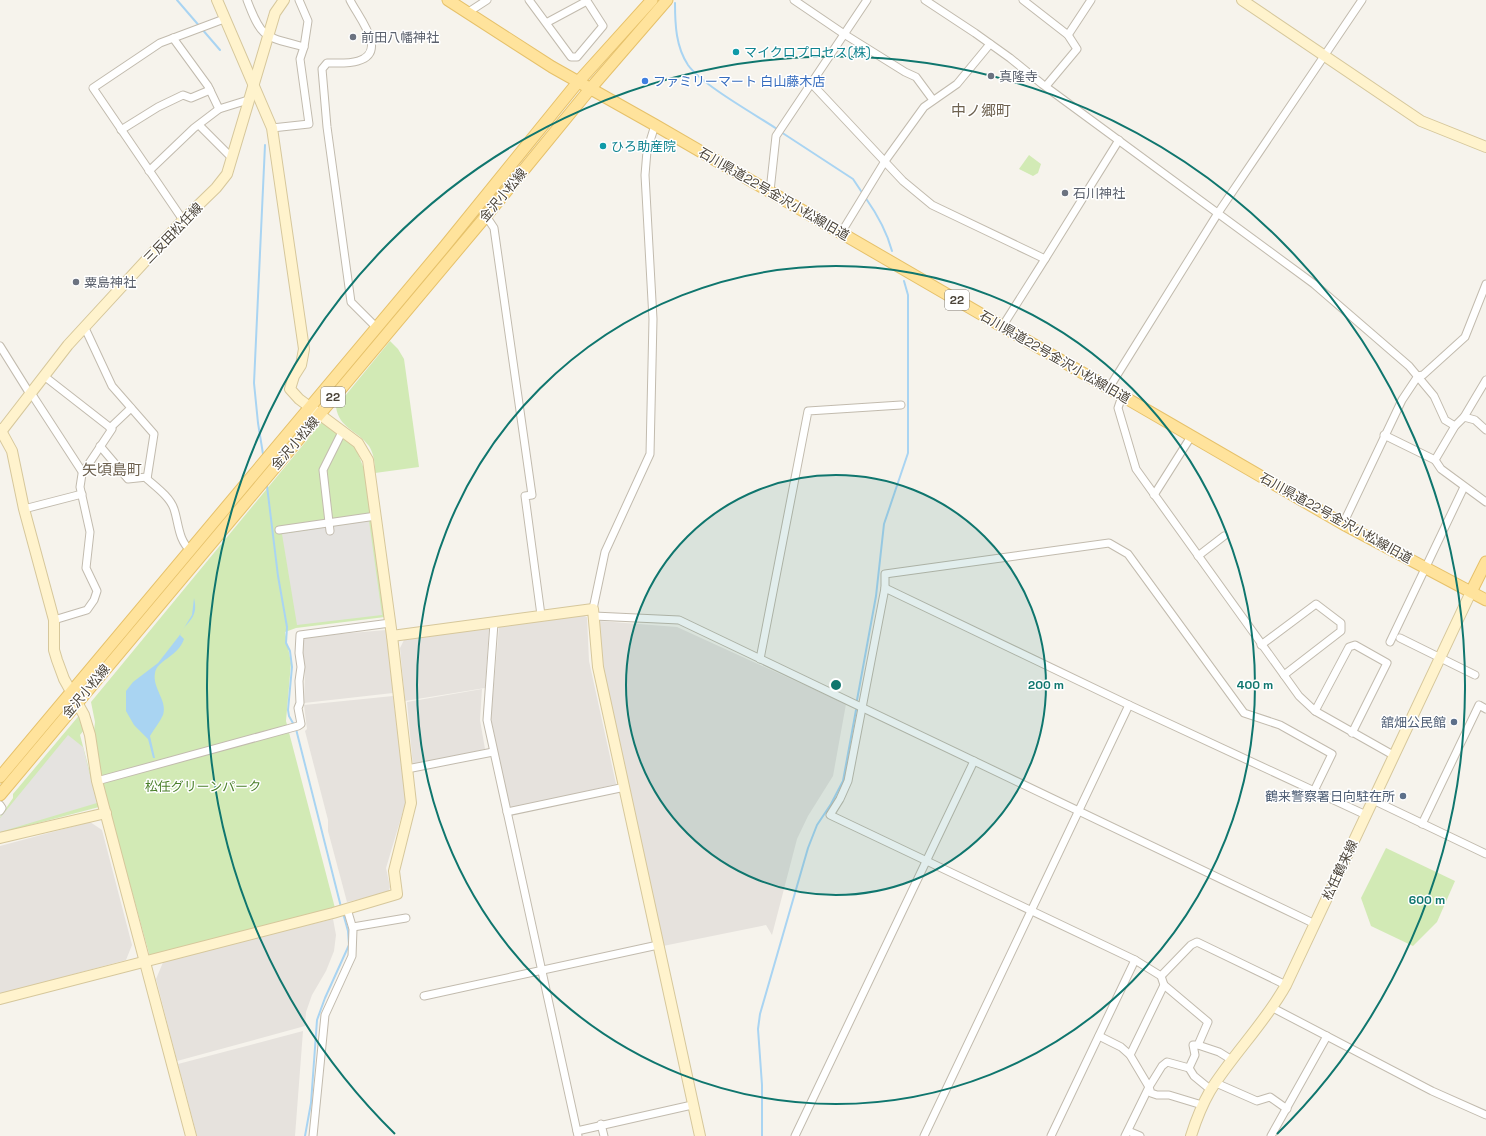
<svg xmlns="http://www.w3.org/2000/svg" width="1486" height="1136" font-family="'Space Grotesk','Noto Sans JP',sans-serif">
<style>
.industrial{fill:#e6e2dd}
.green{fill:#d2eab5}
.parking{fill:#e5e3e0}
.water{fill:#a9d4f2}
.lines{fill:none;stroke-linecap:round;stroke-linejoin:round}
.stream{stroke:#a9d4f2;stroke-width:2}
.street-casing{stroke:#c2bbae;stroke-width:9}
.secondary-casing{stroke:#d6c79b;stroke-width:12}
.primary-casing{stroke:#e6c16a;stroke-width:13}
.street{stroke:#fff;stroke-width:7}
.secondary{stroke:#fff3cd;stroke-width:10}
.primary{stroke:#ffe39c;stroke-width:11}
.ring{fill:none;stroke:#0f766e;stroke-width:2}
.worship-dot{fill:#6b7280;stroke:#fff;stroke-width:1.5}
.culture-dot{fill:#0f9aa8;stroke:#fff;stroke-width:1.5}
.shop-dot{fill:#3f7fe0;stroke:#fff;stroke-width:1.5}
.service-dot{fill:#5c6f8a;stroke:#fff;stroke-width:1.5}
.labels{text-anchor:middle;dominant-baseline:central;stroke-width:3;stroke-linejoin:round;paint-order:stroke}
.shield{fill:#fff;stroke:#817c74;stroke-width:1}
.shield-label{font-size:12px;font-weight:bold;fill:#4b4439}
.worship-label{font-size:13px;fill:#5b616d;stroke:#fff;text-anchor:start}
.culture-label{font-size:13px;fill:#0d838f;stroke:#fff;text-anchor:start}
.shop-label{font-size:13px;fill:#366cbe;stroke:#fff;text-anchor:start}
.street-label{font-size:13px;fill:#4b4439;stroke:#fff}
.service-label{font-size:13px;fill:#4e5e75;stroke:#fff;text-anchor:end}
.park-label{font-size:13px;fill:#4a7f2a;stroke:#fff}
.quarter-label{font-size:15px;fill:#6e6250;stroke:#fff}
.centre{fill:#0f766e;stroke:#fff;stroke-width:2}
.ring-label{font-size:12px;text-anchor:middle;font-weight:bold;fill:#0f766e;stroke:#fff;stroke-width:3;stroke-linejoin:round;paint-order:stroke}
</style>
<rect width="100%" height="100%" fill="#f6f3ec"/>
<!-- industrial -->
<g class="industrial">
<path d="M581,615L587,617L589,661L616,784L512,809L509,807L491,718L499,627Z"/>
<path d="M600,621L677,627L846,704L833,776L808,816L797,839L772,935L766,925L663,946L600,657Z"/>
<path d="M489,628L485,688L405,701L400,648L404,640Z"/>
<path d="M386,630L393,693L304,703L305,673L301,642L305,637Z"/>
<path d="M482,689L480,720L485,749L413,766L407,702Z"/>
<path d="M393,696L406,801L386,868L390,887L388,893L347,902L328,831V820L305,731L307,729L304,705Z"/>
<path d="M90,822L102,830L132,945L126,960L0,994V846Z"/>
<path d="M333,919L336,935L334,951L326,971L312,995L306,1012L305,1026L177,1061L156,979L164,960Z"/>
<path d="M303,1031L295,1136H197L178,1064Z"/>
</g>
<!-- green -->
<g class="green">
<path d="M1029,155L1041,164L1038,173L1033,176L1019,169Z"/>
<path d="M390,341L398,349L404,359L419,467L375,473C375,463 374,454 369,446C357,430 339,428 336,407Z"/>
<path d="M322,422L356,448L364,469L385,617L296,628L285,632L291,663L286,721L335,908L150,957L104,790L93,741L95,722L91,702Z"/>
<path d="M82,712L84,730L80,735L99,807L0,833V817L13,798V794Z"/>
<path d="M1386,848L1455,881L1437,922L1413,946L1371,926L1361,898Z"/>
</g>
<!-- parking -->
<g class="parking">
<path d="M369,521L382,615L297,625L282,534Z"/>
<path d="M68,735L83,747L97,803L0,832V818Z"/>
</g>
<!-- water -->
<path class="water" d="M194,598C199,619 187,620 180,635L184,639C178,657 157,660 155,673C152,688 168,701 163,715C160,722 154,729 150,736L155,758H153L148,739L134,725L126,711V691L133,682L158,663L179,636L192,615Z"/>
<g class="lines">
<!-- stream -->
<g class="stream">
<path d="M177,0L220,50"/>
<path d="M675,3C675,25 676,47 688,65C702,85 756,115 777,129"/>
<path d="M781,132L853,179L863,194"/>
<path d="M865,197C877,214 887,232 892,251"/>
<path d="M263,454L258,423L254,383L265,145"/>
<path d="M267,486L278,576L287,627L286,643L290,651L292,667L288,710L289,716L294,725"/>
<path d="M857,700L876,596L884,524L908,453V295L904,281"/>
<path d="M296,729L341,907"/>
<path d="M305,1136L311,1103L317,1020L325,998L349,945L348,931L343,913"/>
<path d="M762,1136V1085L758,1029L760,1014L808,848L817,825L831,804L843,781L856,710"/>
</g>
<defs>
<g id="street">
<path d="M247,0C262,40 265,36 304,47L308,21L299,0"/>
<path d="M350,0C358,17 389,52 358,61C349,64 337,63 327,63L322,69L327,127L351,302L376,327"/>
<path d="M529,0L571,57H577L603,26L587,1L546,23"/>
<path d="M794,0L844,34L905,72L916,77L933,100"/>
<path d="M925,0L975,33L1010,58L1042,84L1314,284L1409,366L1434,396L1445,420L1455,426"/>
<path d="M1023,0L1068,35L1077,49L1046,86"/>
<path d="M467,13L487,0"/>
<path d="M1068,35L1091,0"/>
<path d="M173,38L208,86L219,109L248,100"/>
<path d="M811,83L903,181L932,205L1045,259L1002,327"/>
<path d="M199,125L232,158"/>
<path d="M272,128L309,124L300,59L304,47"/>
<path d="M121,130L158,107L183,95L191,98L210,90"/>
<path d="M149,171L194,128L219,109"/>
<path d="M770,191L776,136L867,0"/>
<path d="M486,216L494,228L532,495L525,496L541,615"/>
<path d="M183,220L93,88L160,43L224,19"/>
<path d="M841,233L885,161L924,107L957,84L990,44"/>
<path d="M1045,259L1119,140"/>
<path d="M84,326L112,386L154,434L147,479C156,487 170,497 174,509C179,524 178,540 191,551"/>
<path d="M0,346L30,394"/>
<path d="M44,376L112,429L82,474L80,487L90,532L86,568L97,591L94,600L87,610L54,620"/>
<path d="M1109,388L1218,213L1362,0"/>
<path d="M31,393L83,473"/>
<path d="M1122,396L1118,408L1136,469L1299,696L1315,711L1393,755"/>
<path d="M1464,417L1486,380"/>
<path d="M110,428L131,408"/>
<path d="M1486,430L1475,420L1464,417L1455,426L1435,460L1441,469L1486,502"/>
<path d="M1384,435L1435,460"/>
<path d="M100,446L128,479L147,477"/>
<path d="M1154,495L1192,435"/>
<path d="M24,509L82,494"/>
<path d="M1343,524L1402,400L1418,376L1423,375L1465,337L1486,284"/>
<path d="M279,530L376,516"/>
<path d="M330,531L323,470L342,432"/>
<path d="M1198,556L1224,536"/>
<path d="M885,588V574L1109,543L1128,554L1244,713L1280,725L1332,754L1314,791"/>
<path d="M593,609L605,552L650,454L653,319L645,175L647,151L655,125"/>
<path d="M594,616L679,620L1315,924"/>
<path d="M494,623L487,720L578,1136"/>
<path d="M1400,638L1475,675"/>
<path d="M1390,642L1464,487"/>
<path d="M1261,645L1316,604L1341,623V631L1284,675"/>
<path d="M760,659L808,411L901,405"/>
<path d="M1315,711L1349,647L1355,645L1387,663L1352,733"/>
<path d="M407,769L493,752"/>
<path d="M97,781L298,726L301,724L298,708L300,703L299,681L301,667L299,653L300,635L390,623"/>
<path d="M1373,800L1486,854"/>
<path d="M0,805L2,808L0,811"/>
<path d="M507,812L625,787"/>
<path d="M1422,824L1479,705L1486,709"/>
<path d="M353,927L406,918"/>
<path d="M1161,976L1191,945L1197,942L1286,985"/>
<path d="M1164,985L1208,1022L1198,1045H1193L1195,1055L1189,1068L1194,1076L1211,1090"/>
<path d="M424,996L658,945"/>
<path d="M1273,1008L1432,1091L1486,1115"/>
<path d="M1099,1036L1121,1047L1130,1055"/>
<path d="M1198,1045L1219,1052L1232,1060"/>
<path d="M1189,1068L1167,1062L1162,1066L1149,1087L1151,1093L1157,1095H1169L1202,1105"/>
<path d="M1216,1083L1257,1101L1270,1097L1287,1109"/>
<path d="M601,1124L604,1136"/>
<path d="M577,1131L692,1105"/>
<path d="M1128,1131L1140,1136"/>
<path d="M313,1136L325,1015L352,956L353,929L347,909"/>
<path d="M795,1136L974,761"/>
<path d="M924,1136L1129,705"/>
<path d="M1051,1136L1135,960"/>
<path d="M1125,1136L1149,1087L1130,1055L1164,985L1161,976L1135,960L830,815L840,799L848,781L885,588L1129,705L1366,815"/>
<path d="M1271,1136L1327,1036"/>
</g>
<g id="secondary">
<path d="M217,0L272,128L304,349L301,365L294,376L290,389L299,399L358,443L368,460L392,636L593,609L598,667L700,1136"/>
<path d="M1242,0L1421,121L1486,147"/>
<path d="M0,429L12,451L24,509L54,620V650L57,660L64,679L84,715L90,735L97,781L191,1136"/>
<path d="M0,433L68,345L183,220L216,188L227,174L275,13L284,0"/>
<path d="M0,838L106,813"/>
<path d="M0,999L333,913L397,894L394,871L411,803L392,636"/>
<path d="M1191,1136C1196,1120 1202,1105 1210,1091C1233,1054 1265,1023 1286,985L1471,592"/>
</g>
<g id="primary">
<path d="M448,0L552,67L655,125L1343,524L1486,600"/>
<path d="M1471,592L1486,562"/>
<path d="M0,777L445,246L578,82L652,0"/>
<path d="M0,795L486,216L590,89L667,0"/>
</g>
</defs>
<!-- street casing -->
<use href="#street" class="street-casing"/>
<!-- secondary casing -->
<use href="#secondary" class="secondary-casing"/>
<!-- primary casing -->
<use href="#primary" class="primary-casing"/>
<!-- street -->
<use href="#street" class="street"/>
<!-- secondary -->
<use href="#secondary" class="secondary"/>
<!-- primary -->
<use href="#primary" class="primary"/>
</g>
<!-- distance rings -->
<circle cx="836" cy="685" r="210" fill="#0f766e" fill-opacity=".12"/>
<g class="ring">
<circle cx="836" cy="685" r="210"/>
<circle cx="836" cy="685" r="419"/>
<path d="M395 1134A629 629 0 1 1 1277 1134"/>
</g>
<!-- markers -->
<g class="worship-dot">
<circle cx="353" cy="37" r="4"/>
<circle cx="991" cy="76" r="4"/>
<circle cx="1065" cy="193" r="4"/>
<circle cx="76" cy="282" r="4"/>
</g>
<g class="culture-dot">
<circle cx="736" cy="52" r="4"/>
<circle cx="603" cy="146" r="4"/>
</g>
<circle class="shop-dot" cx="645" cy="81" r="4"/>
<g class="service-dot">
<circle cx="1454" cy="722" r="4"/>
<circle cx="1403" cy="796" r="4"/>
</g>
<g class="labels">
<!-- shield labels -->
<g class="shield">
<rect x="945" y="290" width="24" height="20" rx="3"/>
<rect x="321" y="387" width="24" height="20" rx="3"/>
</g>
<g class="shield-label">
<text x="957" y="300">22</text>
<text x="333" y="397">22</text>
</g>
<!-- worship labels -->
<g class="worship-label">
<text x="361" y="37">前田八幡神社</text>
<text x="999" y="76">真隆寺</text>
<text x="1073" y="193">石川神社</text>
<text x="84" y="282">粟島神社</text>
</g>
<!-- culture labels -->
<g class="culture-label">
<text x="744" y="52">マイクロプロセス(株)</text>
<text x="611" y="146">ひろ助産院</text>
</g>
<!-- shop labels -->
<g class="shop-label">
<text x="653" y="81">ファミリーマート 白山藤木店</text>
</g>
<!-- street labels -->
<g class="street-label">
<text transform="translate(774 194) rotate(30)">石川県道22号金沢小松線旧道</text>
<text transform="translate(503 195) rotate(-50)">金沢小松線</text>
<text transform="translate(173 233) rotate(-46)">三反田松任線</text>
<text transform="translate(1055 357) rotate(30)">石川県道22号金沢小松線旧道</text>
<text transform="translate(295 443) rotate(-49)">金沢小松線</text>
<text transform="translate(1336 518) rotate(29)">石川県道22号金沢小松線旧道</text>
<text transform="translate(86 691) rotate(-50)">金沢小松線</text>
<text transform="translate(1340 870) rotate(-65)">松任鶴来線</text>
</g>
<!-- service labels -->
<g class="service-label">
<text x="1446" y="722">舘畑公民館</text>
<text x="1395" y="796">鶴来警察署日向駐在所</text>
</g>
<!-- park labels -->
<g class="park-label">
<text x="203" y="786">松任グリーンパーク</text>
</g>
<!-- quarter labels -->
<g class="quarter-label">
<text x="981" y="110">中ノ郷町</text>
<text x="112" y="469">矢頃島町</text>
</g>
</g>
<circle cx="836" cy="685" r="6" class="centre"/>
<g class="ring-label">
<text x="1046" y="689">200 m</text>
<text x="1255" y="689">400 m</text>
<text x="1427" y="904">600 m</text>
</g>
</svg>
